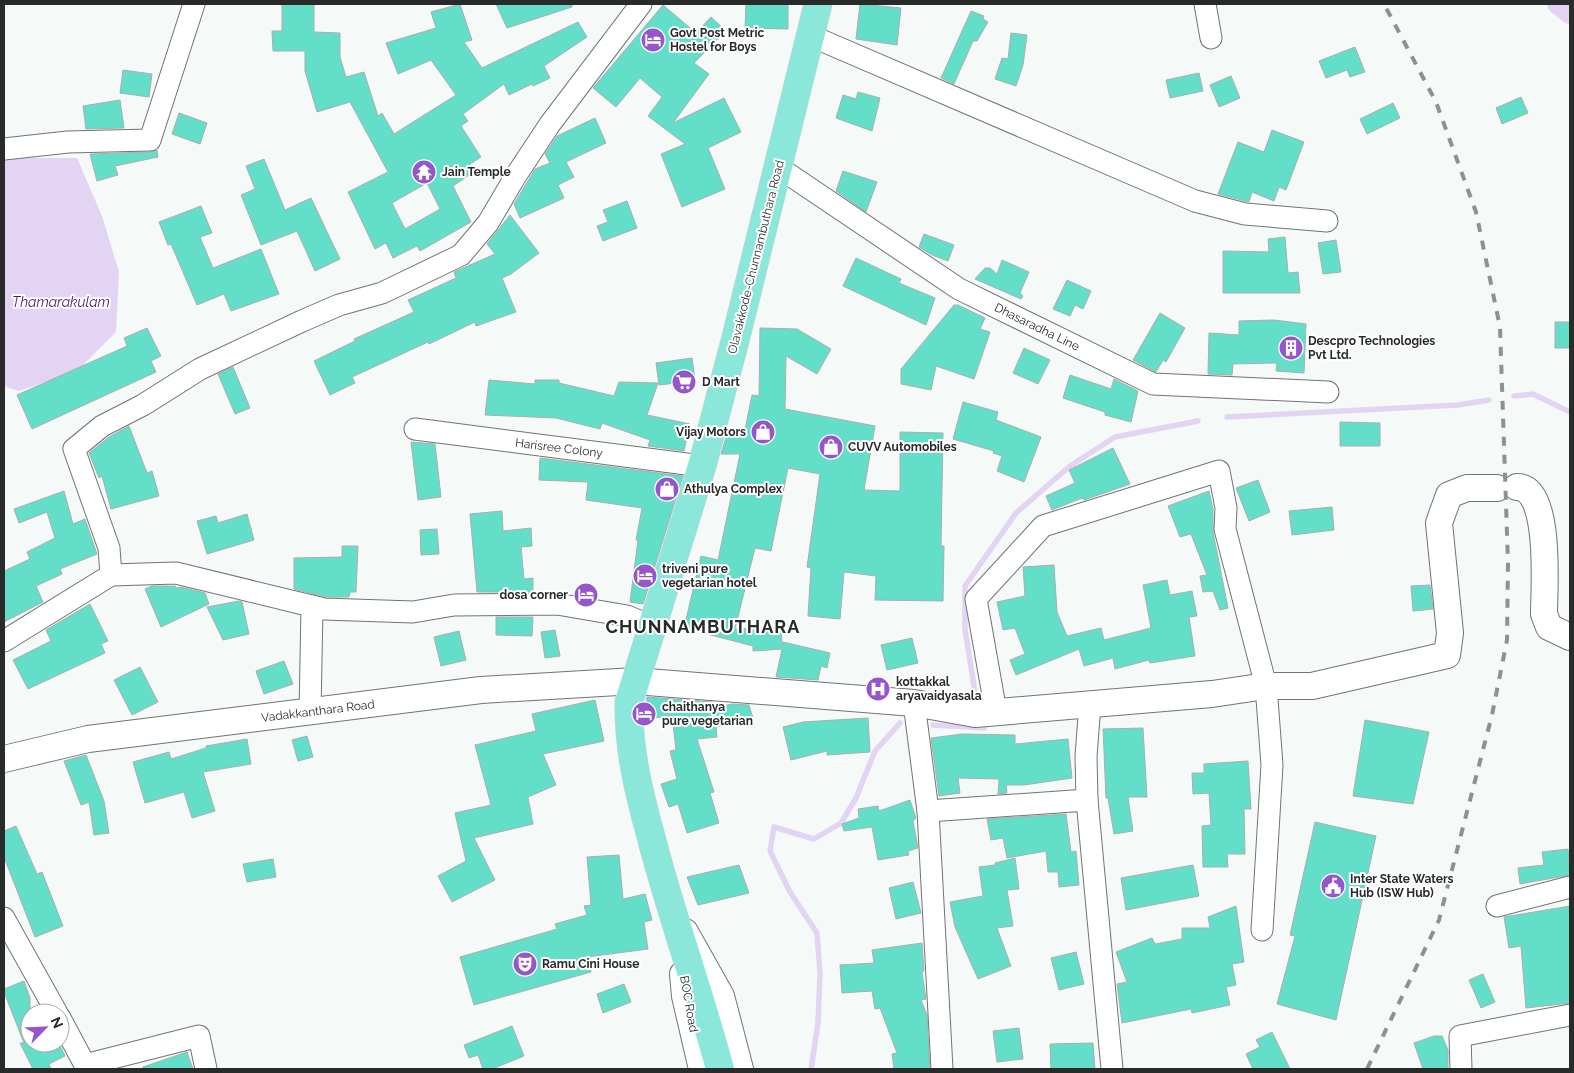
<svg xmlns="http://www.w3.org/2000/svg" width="1574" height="1073" font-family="Raleway,sans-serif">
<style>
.water{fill:#e3d4f4}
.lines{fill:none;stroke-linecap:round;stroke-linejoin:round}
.stream{stroke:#e3d4f4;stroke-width:5.5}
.canal{stroke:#e3d4f4;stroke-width:20}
.building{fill:#63dfc9;stroke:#aaaead;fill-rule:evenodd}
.minor-casing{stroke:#717474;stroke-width:23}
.tertiary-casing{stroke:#717474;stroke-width:28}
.primary-casing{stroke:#d4d5d4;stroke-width:29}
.minor{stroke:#fff;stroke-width:21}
.tertiary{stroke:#fff;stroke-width:26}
.primary{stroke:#8be7d9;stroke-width:28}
.rail{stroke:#8e9190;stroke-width:4;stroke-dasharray:9 9;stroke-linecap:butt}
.labels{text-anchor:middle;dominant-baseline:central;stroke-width:4;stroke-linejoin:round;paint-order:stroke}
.poi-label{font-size:12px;font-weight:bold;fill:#292b2a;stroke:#fff;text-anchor:start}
.street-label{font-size:12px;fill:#292b2a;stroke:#fff}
.water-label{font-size:14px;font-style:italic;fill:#4c1871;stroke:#fff}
.district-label{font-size:18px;font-weight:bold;letter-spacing:1px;fill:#292b2a;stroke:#fff}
</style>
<rect width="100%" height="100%" fill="#f5f9f8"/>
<!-- water -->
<path class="water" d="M4,158H77L102,216L119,272L116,332L77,371L19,391L4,386Z"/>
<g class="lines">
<!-- stream -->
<g class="stream">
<path d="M1514,396L1533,394L1570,412"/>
<path d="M1227,417L1458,405L1489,400"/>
<path d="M976,699L965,629V586L1016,513L1070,466L1115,437L1198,421"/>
<path d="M933,725L984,728"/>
<path d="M811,1069L818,1023L820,973L817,933L790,892L770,851L774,827L814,839L841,823L856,798L875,751L900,723"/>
</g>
<!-- canal -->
<path class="canal" d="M1557,4L1570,14"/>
</g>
<!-- building -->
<g class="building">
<path d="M282,4H314V32L340,33V57L346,77L364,72L378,116L382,113L394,134L456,95L431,60L398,74L386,43L436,28L431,12L460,4L472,40L464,42L482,68L578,22L587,37L544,66L550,78L533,86L532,84L509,95L504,84L463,114L468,121L461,126L481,157L467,166L472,173L453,186L471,222L420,251L417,246L393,258L386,243L375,249L348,192L388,172L350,102L317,112L305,71V51H273L272,31H282ZM427,183L440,209L405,229L392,203Z"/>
<path d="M496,4H572V7L507,28Z"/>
<path d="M746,4H788V29L745,28Z"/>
<path d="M860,4L901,8L897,45L856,39Z"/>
<path d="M663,5L696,33L711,17L726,31L694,63L709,74L673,123L724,98L741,132L708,148L725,189L682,207L661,154L685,144L648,116L662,97L640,78L616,107L593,88Z"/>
<path d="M971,11L984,16L983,19L988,22L977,41H973L954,84L941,78Z"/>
<path d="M1011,33L1027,35L1023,65L1016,86L995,79L1002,58L1008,59Z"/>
<path d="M1355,47L1365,72L1350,77L1347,70L1326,78L1319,61Z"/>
<path d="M123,70L152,74L149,97L120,93Z"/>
<path d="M1199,73L1203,91L1170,98L1166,80Z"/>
<path d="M1231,76L1240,98L1219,107L1210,85Z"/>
<path d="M858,92L880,98L872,131L836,118L843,95L856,99Z"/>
<path d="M1521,97L1528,113L1502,124L1496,108Z"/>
<path d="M120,100L124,128L86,129L83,106Z"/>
<path d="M1393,103L1400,118L1367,134L1360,119Z"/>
<path d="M179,113L207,123L200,144L172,134Z"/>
<path d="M595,118L606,143L566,162L574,177L558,185L564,198L520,218L514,204L535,169L550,163L545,154L557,136Z"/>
<path d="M1272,130L1304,142L1286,190L1279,187L1274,201L1252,192L1249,202L1218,194L1238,142L1264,152Z"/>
<path d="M157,150L158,157L115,166L118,175L97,181L90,154L150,152Z"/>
<path d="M264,159L285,210L311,198L340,259L315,271L297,231L261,245L241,195L255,189L246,166Z"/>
<path d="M843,171L877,182L866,212L836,191Z"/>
<path d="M627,201L637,228L603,241L597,226L608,222L603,210Z"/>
<path d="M201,206L212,233L200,237L213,268L261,249L279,294L231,311L224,294L197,305L171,244L168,245L159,222Z"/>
<path d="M510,215L539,253L511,274L502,278L516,312L476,326L475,322L429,344L428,342L352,377L355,383L330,395L314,361L355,341L354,339L414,312L408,300L456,278L454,272L495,254L487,244Z"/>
<path d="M924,234L954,245L948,261L932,255L919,247Z"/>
<path d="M1285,237L1288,273L1298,272L1300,293H1223V251L1269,252L1268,239Z"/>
<path d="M1336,240L1341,272L1323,274L1318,243Z"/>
<path d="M856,258L901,279L899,283L935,298L926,325L843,286Z"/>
<path d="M1002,260L1029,272L1020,293L1023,296L1021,299L975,279L985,268H990L997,274Z"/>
<path d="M1067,280L1091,291L1083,309L1075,305L1070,316L1053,309Z"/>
<path d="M954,305H958L985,318L980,329L990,332L974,379L936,366L931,390L901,384V369Z"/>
<path d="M1160,313L1185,328L1166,362L1163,360L1156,372L1133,360Z"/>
<path d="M1274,320L1306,324L1304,373L1276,371L1277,363L1233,364L1232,375L1208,374L1209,333L1239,335V321Z"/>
<rect x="1555" y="322" width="15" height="26"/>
<path d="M147,328L161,356L151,361L156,372L32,429L17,395L127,346L124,338Z"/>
<path d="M760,328L797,329L831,349L817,374L786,356L785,409L875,426L864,490L900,491V432L943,433L941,546H944L943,601L875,600L876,576L844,572L840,619L808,616L811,568L807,567L820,474L788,468L771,551L755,548L735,629L781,627L782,645L783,642L830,653L827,668L821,666L818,680L776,677L782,649L753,651V646L684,628L701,556L718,560L740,454H721L727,434H744L752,395L759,396Z"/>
<path d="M1024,348L1050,360L1038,384L1013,373Z"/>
<path d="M692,358L695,381L659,385L656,363Z"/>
<path d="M233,367L250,408L235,414L218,374Z"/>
<path d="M1070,375L1111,389L1114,379L1138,391L1131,422L1105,415V412L1063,398Z"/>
<path d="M489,380L535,384V380H559V383L614,396L619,382L658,383L647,415L690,424L684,451L648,446L650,440L602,423L600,429L556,418L485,415Z"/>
<path d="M963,402L998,412L996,420L1041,437L1024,482L997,471L1002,456L993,453L994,451L953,439Z"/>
<path d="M1340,422L1380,423V446H1340Z"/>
<path d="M129,426L147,473L152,471L159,496L111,509L102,476L99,478L89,453L109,437Z"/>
<path d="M411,442L435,444L441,497L418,500Z"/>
<path d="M1113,448L1130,484L1084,500L1082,498L1052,510L1046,496L1075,483L1069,470Z"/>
<path d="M540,458L683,476L643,604L630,602L638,540H636L642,508L586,500L588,482L539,480Z"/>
<path d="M1258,480L1270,512L1249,521L1236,488Z"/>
<path d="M64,491L73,524L85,519L97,554L60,569L62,574L36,586L43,602L4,622V571L30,559L27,552L55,538L47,512L19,523L14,509Z"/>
<path d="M1209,491L1213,509V532L1228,608L1220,610L1213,591L1203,592L1200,576L1207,575L1191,534L1180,537L1168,506Z"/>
<path d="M1332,507L1334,530L1292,535L1289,511Z"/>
<path d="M502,511L503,531L531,528L532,546L521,547L524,579L533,578V592H477L470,514Z"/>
<path d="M247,514L254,540L207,554L197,521L216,516L218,523Z"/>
<path d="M437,529L439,554L421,555L420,530Z"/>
<path d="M342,546H358L356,592H350L349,597H326L294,589V558L342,557Z"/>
<path d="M1054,565L1057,612L1067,636L1101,628L1104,640L1151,628L1143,585L1167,580L1170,595L1192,591L1197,616L1189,617L1195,656L1150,663L1149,660L1115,669L1113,658L1084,666L1079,649L1016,675L1010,660L1025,654L1015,628L1003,630L997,602L1025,596L1023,567Z"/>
<path d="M1430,585L1433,609L1413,611L1411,586Z"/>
<path d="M152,586H175L177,588L181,587L205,593L209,604L161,627L145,589Z"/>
<path d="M239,601L242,602L249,634L223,640L207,607Z"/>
<path d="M90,604L108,641L101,644L105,653L28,689L13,660L51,641L46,630Z"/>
<path d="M496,617H533L532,636L496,635Z"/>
<path d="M555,630L560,656L545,658L541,632Z"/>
<path d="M459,631L466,660L441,666L434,637Z"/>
<path d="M912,638L918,663L887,670L881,645Z"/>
<path d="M284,661L293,684L264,694L256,671Z"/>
<path d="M140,667L158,702L132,715L114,680Z"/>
<path d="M647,697L713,702L714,708L732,704L749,705L753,718L716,727L717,737L697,739L714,792L710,793L719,823L687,833L678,804L669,807L661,784L677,779L670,751L676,750L672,716L645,719Z"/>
<path d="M595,700L604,741L543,754L556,785L528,797L533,824L474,838L495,880L452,902L438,876L466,861L455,813L491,805L475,745L536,731L532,714Z"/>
<path d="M868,718L870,752L827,755V751L791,760L783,727L803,722Z"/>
<path d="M1365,720L1429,732L1413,804L1353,796Z"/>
<path d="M1143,728L1147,797H1128L1133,831L1114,834L1108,798H1106L1103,729Z"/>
<path d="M962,734L1015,735V744L1068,739L1072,778L1024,785H1006L1007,793L998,794L999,779L958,778L960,793L939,796L931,738Z"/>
<path d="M307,736L313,757L298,761L292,740Z"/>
<path d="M247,739L251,764L203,772L215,811L192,818L184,792L145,803L133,762L169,752L171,759L206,748V746Z"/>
<path d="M86,755L104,801L109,833L94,835L89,802L81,805L64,761Z"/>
<path d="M1248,761L1251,809H1244L1245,854H1227L1228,867H1203L1202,826L1211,825L1209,793L1193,794L1192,773H1204V764Z"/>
<path d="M910,800L916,818L913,821L918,848L908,851L909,855L878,860L872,827L844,831L842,824L859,818L858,809L878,806L879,811Z"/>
<path d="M1066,814L1071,852L1076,851L1079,885L1059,887L1058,872H1048L1046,851L1007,858L1003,838L991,840L987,819Z"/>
<path d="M1315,822L1376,836L1336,1020L1277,1004L1295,936L1290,935Z"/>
<path d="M16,826L37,874L42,872L63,926L35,937L4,857V831Z"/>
<path d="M1568,849L1570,875L1520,884L1518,868L1544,865L1542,852Z"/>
<path d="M619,855L623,899L645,894L652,920L644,922L648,949L587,957L591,972L474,1005L460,957L557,929L555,924L587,915L584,906L591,905L587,857Z"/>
<path d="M1015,858L1019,889L1007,890L1013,926L997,928L1011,966L978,979L955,927L950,902L983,896L979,867L995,865V863Z"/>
<path d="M273,859L276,877L247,882L243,864Z"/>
<path d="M739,865L749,893L698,905L687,877Z"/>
<path d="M1193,865L1199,896L1126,910L1121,878Z"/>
<path d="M913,882L921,913L896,919L889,888Z"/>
<path d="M1236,906L1244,962L1232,964L1236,985L1226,987L1230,1005L1192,1013L1191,1009L1122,1023L1117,984L1127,982L1116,952L1152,938L1155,944L1182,939V928H1210L1208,917Z"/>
<path d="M1570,906V1003L1526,1008L1521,946L1509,948L1504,917Z"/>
<path d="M922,943L924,971L922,972L926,999L921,1000L927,1015L930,1069H894L892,1054L897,1053L880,1008L875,1009L872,991L842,993L840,965L874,963L872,950Z"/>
<path d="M1076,952L1084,984L1059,990L1051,958Z"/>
<path d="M1483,974L1495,1002L1481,1008L1469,980Z"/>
<path d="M24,981L30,998V1043H59L65,1056L49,1064L51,1069H33L20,1043H24L4,992V989Z"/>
<path d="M624,984L631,1002L603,1013L597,994Z"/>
<path d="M512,1026L524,1056L492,1069H483L478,1055L469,1058L464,1045Z"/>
<path d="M1019,1028L1023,1059L997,1062L993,1031Z"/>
<path d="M1272,1032L1290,1069H1253L1246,1054L1260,1047L1256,1040Z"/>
<path d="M1434,1036H1442L1448,1050V1069H1423L1414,1043Z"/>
<path d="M1093,1043L1095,1069H1051L1050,1044Z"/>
<path d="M187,1052L193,1069H143V1067Z"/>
</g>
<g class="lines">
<defs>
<g id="minor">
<path d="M1205,4L1211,38"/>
<path d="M809,35L1195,201L1245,214L1327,221"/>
<path d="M4,149L68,142L150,140L194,4"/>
<path d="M778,167L959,289L1153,384L1328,392"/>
<path d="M415,429L702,466"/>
<path d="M111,575L176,573L324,609L413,612L454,605L557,604L627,616L653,627"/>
<path d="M4,641L111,575L109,548L74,449L102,426L143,405L200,369L302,321L339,305L382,293L461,255L488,223L515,177L550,124L641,4"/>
<path d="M914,703L928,811L942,1069"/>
<path d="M1090,704L1086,756L1087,800L1112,1069"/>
<path d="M996,712L976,599L1043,526L1219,471L1226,508L1225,529L1266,686L1272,765L1262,930"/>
<path d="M310,713L312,606"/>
<path d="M928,811L1087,800"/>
<path d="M1497,906L1570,887"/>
<path d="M4,918L57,1013"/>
<path d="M60,1018L85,1065L199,1036L206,1069"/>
<path d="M1461,1069L1460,1036L1570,1015"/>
</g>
<g id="tertiary">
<path d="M1517,487C1552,487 1544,590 1544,614L1549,627L1570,637"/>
<path d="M4,759L88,739L481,690L635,681L914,703L975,714L1212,694L1266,686H1312L1447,655L1450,633L1439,523L1449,495L1467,488H1497"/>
<path d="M685,932L721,996L740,1069"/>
<path d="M683,974L685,996L702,1069"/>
</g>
<path id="primary" d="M720,1069C699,990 670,912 650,833C638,789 628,747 629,702L702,466L735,341L818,4"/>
</defs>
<!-- minor casing -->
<use href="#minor" class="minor-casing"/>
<!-- tertiary casing -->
<use href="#tertiary" class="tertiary-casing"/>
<!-- primary casing -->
<use href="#primary" class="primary-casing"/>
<!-- minor -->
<use href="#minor" class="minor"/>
<!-- tertiary -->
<use href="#tertiary" class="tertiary"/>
<!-- primary -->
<use href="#primary" class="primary"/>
<!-- rail -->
<path class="rail" d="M1367,1069L1439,920L1492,715L1507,640L1508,563L1500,327L1476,212L1436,102L1384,4"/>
</g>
<!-- icons -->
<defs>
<symbol id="hotel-disc" viewBox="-11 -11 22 22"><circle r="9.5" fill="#9555cb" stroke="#fff"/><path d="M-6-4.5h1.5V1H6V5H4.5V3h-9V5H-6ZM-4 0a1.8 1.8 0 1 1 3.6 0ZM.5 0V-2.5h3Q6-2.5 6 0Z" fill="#fff"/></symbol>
<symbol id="temple-disc" viewBox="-11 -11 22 22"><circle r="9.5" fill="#9555cb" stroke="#fff"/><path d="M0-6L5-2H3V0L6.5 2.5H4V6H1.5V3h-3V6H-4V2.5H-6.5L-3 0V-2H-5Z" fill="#fff"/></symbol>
<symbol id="building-disc" viewBox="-11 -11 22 22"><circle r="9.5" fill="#9555cb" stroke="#fff"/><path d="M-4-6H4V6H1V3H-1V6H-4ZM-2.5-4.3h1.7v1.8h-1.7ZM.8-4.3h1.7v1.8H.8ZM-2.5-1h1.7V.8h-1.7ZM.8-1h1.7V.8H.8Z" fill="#fff"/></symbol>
<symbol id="supermarket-disc" viewBox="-11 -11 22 22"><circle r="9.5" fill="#9555cb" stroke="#fff"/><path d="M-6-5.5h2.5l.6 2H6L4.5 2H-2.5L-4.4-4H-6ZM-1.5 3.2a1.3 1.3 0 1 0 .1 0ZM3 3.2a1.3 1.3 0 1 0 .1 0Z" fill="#fff"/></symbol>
<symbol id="shop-disc" viewBox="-11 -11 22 22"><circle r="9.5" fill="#9555cb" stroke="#fff"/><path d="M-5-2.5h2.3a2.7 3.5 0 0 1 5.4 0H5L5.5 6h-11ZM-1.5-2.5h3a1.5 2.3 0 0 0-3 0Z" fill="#fff"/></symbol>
<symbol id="hospital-disc" viewBox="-11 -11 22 22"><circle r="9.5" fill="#9555cb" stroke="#fff"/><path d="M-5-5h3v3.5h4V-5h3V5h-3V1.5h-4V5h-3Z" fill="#fff"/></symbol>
<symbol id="civic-disc" viewBox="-11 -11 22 22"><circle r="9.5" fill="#9555cb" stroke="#fff"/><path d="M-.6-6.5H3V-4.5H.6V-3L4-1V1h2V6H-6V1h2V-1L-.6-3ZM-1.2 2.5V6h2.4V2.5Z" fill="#fff"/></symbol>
<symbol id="theatre-disc" viewBox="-11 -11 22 22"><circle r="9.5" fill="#9555cb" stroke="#fff"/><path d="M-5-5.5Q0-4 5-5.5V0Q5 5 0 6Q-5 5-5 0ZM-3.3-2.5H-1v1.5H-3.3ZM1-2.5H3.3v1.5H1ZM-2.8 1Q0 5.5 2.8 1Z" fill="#fff"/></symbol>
</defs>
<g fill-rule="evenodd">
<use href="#hotel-disc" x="639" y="26" width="28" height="28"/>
<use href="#temple-disc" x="410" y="158" width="28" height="28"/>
<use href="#building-disc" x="1277" y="334" width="28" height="28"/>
<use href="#supermarket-disc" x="670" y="368" width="28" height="28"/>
<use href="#shop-disc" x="749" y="418" width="28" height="28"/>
<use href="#shop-disc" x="817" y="433" width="28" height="28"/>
<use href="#shop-disc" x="653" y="475" width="28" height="28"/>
<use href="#hotel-disc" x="631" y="562" width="28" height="28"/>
<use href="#hotel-disc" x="572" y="581" width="28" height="28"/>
<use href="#hospital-disc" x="864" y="675" width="28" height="28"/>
<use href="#hotel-disc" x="630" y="700" width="28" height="28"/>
<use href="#civic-disc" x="1319" y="872" width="28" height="28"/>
<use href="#theatre-disc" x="511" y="950" width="28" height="28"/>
</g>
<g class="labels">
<!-- poi labels -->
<g class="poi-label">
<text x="670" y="33">Govt Post Metric<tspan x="670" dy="14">Hostel for Boys</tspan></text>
<text x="442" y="172">Jain Temple</text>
<text x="1308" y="341">Descpro Technologies<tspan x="1308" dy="14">Pvt Ltd.</tspan></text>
<text x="702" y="382">D Mart</text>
<text x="746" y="432" text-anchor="end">Vijay Motors</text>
<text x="848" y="447">CUVV Automobiles</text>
<text x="684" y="489">Athulya Complex</text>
<text x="662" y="569">triveni pure<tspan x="662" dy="14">vegetarian hotel</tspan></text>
<text x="568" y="595" text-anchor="end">dosa corner</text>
<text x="896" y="682">kottakkal<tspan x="896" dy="14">aryavaidyasala</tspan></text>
<text x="662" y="707">chaithanya<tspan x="662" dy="14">pure vegetarian</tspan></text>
<text x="1350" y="879">Inter State Waters<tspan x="1350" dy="14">Hub (ISW Hub)</tspan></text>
<text x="542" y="964">Ramu Cini House</text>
</g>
<!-- street labels -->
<g class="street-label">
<text transform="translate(756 257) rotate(-76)">Olavakkode-Chunnambuthara Road</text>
<text transform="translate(1037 327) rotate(26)">Dhasaradha Line</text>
<text transform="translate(559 448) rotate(7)">Harisree Colony</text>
<text transform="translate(318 711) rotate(-7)">Vadakkanthara Road</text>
<text transform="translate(689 1004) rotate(80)">BOC Road</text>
</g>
<!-- water labels -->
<g class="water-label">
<text x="61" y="302">Thamarakulam</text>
</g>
<!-- district labels -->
<g class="district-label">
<text x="703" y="626">CHUNNAMBUTHARA</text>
</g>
</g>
<!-- border -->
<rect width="1574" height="1073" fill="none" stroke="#292b2a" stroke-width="10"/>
<!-- north arrow -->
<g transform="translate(45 1028) rotate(66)"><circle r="24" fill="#ffffff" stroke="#a9aaaa"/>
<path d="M0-4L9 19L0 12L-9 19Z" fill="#9555cb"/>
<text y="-8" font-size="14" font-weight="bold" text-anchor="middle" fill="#292b2a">N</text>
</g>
</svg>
